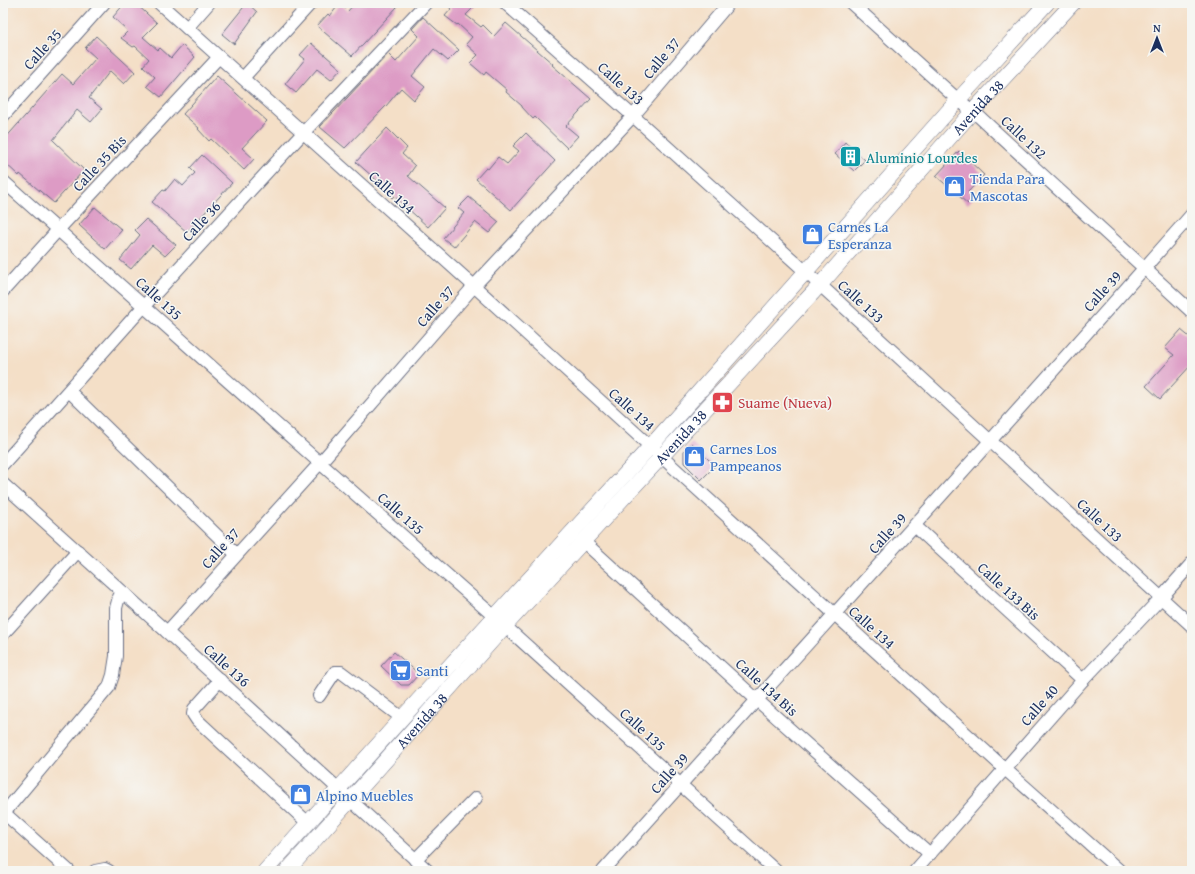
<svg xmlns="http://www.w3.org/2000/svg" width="1195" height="874" font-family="'Gentium Book Plus',serif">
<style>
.building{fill:#dd9bc5}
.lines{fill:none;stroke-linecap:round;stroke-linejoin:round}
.minor-casing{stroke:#676d83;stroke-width:14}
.major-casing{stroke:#676d83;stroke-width:16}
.minor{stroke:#fff;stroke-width:12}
.major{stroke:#fff;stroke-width:15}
.labels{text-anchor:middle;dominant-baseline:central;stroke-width:3;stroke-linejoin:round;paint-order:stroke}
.street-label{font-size:15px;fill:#1b2f5e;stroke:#f6f6f2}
.culture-label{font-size:15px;fill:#0d838f;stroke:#f6f6f2;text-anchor:start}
.shop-label{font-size:15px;fill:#366cbe;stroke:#f6f6f2;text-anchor:start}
.health-label{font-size:15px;fill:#be3a42;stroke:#f6f6f2;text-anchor:start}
</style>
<rect width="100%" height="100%" fill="#f6f6f2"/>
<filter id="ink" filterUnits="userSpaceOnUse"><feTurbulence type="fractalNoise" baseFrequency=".025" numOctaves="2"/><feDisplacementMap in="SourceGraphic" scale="8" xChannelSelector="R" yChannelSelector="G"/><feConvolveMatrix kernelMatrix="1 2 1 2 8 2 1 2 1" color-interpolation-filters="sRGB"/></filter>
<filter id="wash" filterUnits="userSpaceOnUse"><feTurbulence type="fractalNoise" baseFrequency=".012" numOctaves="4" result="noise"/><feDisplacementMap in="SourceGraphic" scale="16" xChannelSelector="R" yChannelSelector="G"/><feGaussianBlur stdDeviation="0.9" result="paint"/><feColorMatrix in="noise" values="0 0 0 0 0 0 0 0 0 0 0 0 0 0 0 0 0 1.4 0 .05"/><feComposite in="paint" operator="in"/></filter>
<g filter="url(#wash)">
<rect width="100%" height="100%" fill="#f4dfc7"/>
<g id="blocks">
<!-- building -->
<g class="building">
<path d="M125,3H135L157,23L143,37L158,50L160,48L171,58L182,45L195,57L161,97L147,86L155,77L143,66L149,59L135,46L133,47L121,38L128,31L113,17Z"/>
<path d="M247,3L257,12L234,44L222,34Z"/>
<path d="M340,3L348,11L355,3H392L397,7L352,56L317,26L328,14L330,16Z"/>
<path d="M445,3H478L466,15L481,27L483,25L494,36L506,23L553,64L552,65L591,99L566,126L578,136L567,148L535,117L533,119L522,107V106L506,92L507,90L486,72L484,75L470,63L478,55L466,44L472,37L458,24L457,25L445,16L451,9Z"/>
<path d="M423,17L459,50L448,61L434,49L412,76L425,87L414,100L401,88L386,106L345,148L320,127L388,54L396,62L419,36L412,29Z"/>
<path d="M96,36L135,72L124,84L110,71L89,98L102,109L91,122L77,110L53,140L84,170L54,203L20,174L19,176L3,161V141L62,74L73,84L96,58L85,48Z"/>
<path d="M311,43L341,69L331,80L317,69L296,93L285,84L305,59L300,55Z"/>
<path d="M217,76L267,121L242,148L254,159L244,170L211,139L209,141L198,129L199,128L183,114Z"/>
<path d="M387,128L407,148L402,154L415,166L408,176L445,208L428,227L394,196L392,198L381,187L382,185L356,162Z"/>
<path d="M526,133L555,161L511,210L476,179L486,168L488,169L498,157L507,164L519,151L513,146Z"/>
<path d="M845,142L865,160L854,171L835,154Z"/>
<path d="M959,151L984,175L968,192L974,197L968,204L936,176Z"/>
<path d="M202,155L232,183L187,232L152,202L163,190L165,191L175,179L183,186L195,173L190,168Z"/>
<path d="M469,197L499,222L489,233L475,222L454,247L443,238L464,213L458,208Z"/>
<path d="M95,207L122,230L105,249L79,225Z"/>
<path d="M146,219L176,245L165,256L152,245L131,269L120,260L140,235L135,230Z"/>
<path d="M1181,330L1192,339V364L1160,399L1146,386L1174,355L1165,348Z"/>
<path d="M692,443L715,466L701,480L684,463V451Z"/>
<path d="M394,652L419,674L409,685H401L381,666Z"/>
</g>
</g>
</g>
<g filter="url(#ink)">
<use href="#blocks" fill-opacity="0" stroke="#676d83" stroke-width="1"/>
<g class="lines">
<defs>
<g id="minor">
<path d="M159,3L474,286L1005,769L1120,871"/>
<path d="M505,3L633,116L806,272L1192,626"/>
<path d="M851,3L958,100L973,111L1192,312"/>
<path d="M187,28L209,3"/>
<path d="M243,78L311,3"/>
<path d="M3,116L104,3"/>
<path d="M3,181L320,463L505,626L776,871"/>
<path d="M3,291L58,230L219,57"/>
<path d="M69,391L236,554"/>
<path d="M3,464L144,306L303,133L426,3"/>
<path d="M3,484L167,632L428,871"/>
<path d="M915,526L1083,680"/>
<path d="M584,542L757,700L930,854"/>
<path d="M167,632L320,463L474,286L633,116L729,3"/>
<path d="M3,634L78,551"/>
<path d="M220,680L194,709L193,714L197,720L308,823"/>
<path d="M319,696L335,672H341L402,718"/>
<path d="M3,812L69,871"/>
<path d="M4,813L109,687L113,675L116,656V608L119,597L124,593"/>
<path d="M415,860L476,798"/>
<path d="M95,871L105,869L109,871"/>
<path d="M603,871C799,652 998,435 1192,214"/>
<path d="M915,871L1083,680L1161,598L1192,563"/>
</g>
<g id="major">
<path d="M265,871L402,718L650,447L958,100L1047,3"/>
<path id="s1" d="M287,871L505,626L820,285L973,111L1073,3"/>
</g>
</defs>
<!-- minor casing -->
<use href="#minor" class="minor-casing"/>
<!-- major casing -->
<use href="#major" class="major-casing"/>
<!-- minor -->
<use href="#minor" class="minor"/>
<!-- major -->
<use href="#major" class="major"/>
</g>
</g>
<!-- icons -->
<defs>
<symbol id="building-square" viewBox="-11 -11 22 22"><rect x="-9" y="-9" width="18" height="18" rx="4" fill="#0f9aa8" stroke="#f6f6f2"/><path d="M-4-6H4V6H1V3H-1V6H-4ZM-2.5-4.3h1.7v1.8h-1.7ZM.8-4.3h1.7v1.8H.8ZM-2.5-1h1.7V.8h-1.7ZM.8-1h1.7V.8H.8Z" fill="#fff"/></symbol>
<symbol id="shop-square" viewBox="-11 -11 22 22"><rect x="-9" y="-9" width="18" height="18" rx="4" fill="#3f7fe0" stroke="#f6f6f2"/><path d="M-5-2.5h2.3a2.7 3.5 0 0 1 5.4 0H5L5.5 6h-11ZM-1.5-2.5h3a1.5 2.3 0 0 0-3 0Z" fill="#fff"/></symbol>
<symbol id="pharmacy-square" viewBox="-11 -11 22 22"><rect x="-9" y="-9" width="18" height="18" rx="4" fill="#e0444e" stroke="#f6f6f2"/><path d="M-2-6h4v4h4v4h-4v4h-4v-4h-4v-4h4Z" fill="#fff"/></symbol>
<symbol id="supermarket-square" viewBox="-11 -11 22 22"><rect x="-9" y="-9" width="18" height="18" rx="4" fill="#3f7fe0" stroke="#f6f6f2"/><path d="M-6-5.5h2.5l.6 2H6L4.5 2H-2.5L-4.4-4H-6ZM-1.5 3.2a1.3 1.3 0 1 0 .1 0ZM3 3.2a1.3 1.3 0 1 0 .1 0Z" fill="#fff"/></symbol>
</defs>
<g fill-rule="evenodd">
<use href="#building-square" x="838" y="144" width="25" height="25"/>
<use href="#shop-square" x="942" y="174" width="25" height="25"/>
<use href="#shop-square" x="800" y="222" width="25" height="25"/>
<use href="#pharmacy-square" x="710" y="390" width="25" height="25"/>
<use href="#shop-square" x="682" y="444" width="25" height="25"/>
<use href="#supermarket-square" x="388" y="658" width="25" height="25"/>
<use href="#shop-square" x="288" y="782" width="25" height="25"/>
</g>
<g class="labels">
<!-- street labels -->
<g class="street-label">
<text transform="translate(42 49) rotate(-48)">Calle 35</text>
<text transform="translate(661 58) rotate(-50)">Calle 37</text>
<text transform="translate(621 83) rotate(42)">Calle 133</text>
<text stroke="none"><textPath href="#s1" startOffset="1030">Avenida 38</textPath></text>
<text transform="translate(1024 137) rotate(43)">Calle 132</text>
<text transform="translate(99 163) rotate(-47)">Calle 35 Bis</text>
<text transform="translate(392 192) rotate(42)">Calle 134</text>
<text transform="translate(201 221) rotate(-47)">Calle 36</text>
<text transform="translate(1102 291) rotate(-48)">Calle 39</text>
<text transform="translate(159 298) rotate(42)">Calle 135</text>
<text transform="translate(861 301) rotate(42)">Calle 133</text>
<text transform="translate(435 306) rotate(-49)">Calle 37</text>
<text transform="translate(632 409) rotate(42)">Calle 134</text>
<text stroke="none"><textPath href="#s1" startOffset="586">Avenida 38</textPath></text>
<text transform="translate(401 513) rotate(41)">Calle 135</text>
<text transform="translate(1100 520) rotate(43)">Calle 133</text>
<text transform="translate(887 533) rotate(-48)">Calle 39</text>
<text transform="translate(220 548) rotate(-48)">Calle 37</text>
<text transform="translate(1009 591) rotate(42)">Calle 133 Bis</text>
<text transform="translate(872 627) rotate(42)">Calle 134</text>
<text transform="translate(227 665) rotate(42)">Calle 136</text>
<text transform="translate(767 687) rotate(42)">Calle 134 Bis</text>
<text transform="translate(1039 705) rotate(-49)">Calle 40</text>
<text stroke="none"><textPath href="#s1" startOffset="202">Avenida 38</textPath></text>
<text transform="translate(643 729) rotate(42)">Calle 135</text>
<text transform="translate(669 773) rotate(-48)">Calle 39</text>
</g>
<!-- culture labels -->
<g class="culture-label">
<text x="866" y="157">Aluminio Lourdes</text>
</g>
<!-- shop labels -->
<g class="shop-label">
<text x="970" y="178">Tienda Para<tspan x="970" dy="17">Mascotas</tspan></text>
<text x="828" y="226">Carnes La<tspan x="828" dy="17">Esperanza</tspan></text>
<text x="710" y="448">Carnes Los<tspan x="710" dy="17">Pampeanos</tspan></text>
<text x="416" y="670">Santi</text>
<text x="316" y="795">Alpino Muebles</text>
</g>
<!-- health labels -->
<g class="health-label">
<text x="738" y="402">Suame (Nueva)</text>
</g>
</g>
<!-- margin -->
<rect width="1195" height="874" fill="none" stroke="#f6f6f2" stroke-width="16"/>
<!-- north arrow -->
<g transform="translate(1157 38)" stroke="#f6f6f2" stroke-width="3" paint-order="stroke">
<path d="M0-3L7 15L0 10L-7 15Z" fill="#1b2f5e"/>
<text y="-6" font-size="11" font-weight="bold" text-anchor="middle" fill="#1b2f5e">N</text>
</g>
</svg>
